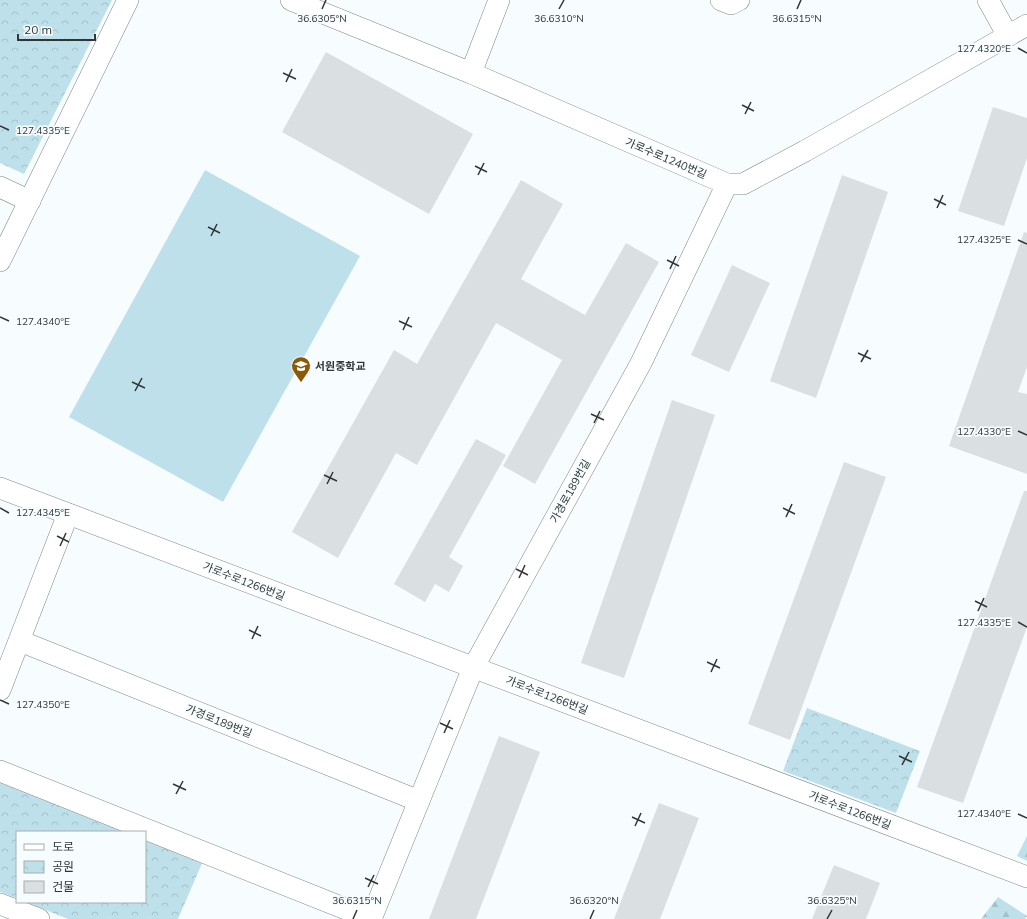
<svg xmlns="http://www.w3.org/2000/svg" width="1027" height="919" font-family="Mulish,'Noto Sans KR',sans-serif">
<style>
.forest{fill:url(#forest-firs)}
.park{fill:url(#park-crowns)}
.pitch{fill:#bee0eb}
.building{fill:#dae0e2}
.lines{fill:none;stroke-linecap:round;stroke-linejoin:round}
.street-casing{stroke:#818789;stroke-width:22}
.street{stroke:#fff;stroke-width:21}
.ticks{fill:none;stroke:#323535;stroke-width:1.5}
.labels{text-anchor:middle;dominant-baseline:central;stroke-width:3.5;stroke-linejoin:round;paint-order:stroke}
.street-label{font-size:11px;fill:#323535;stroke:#f7fdff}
.poi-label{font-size:11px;font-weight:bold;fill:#323535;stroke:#f7fdff;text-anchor:start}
.ticks-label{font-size:10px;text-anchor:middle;fill:#323535;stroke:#f7fdff;stroke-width:3.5;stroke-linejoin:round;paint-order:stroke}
</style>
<defs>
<pattern id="forest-firs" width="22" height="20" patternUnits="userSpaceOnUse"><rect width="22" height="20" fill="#bee0eb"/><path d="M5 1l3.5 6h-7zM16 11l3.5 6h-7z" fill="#a4c1ca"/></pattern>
<pattern id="park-crowns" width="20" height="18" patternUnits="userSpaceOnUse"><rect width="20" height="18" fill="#bee0eb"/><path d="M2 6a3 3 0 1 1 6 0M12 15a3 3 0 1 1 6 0" fill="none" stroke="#a4c1ca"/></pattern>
</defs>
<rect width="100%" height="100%" fill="#f7fdff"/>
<!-- forest -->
<g class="forest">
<path d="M1027,836V861L1017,856Z"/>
<path d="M998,897L1027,916L1025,919H981Z"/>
</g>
<!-- park -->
<g class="park">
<path d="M0,0H112L24,174L0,163Z"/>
<path d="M807,708L920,751L896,813L783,771Z"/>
<path d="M0,778L133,832H17V898L0,892Z"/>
<path d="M145,837L203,861L178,919H68L26,902H145Z"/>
</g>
<!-- pitch -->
<path class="pitch" d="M205,170L360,256L223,502L69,417Z"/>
<!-- building -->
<g class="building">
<path d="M326,52L473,134L429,214L282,132Z"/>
<path d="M993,107L1027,118V158L1004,226L958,211Z"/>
<path d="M842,175L888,192L816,398L770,381Z"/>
<path d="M521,180L563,204L521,279L585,315L626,243L659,262L535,484L503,466L562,360L496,323L417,465L396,453L338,558L292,532L394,350L417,364Z"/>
<path d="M1024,232L1027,233V367L1018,392L1027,394V474L949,446Z"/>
<path d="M732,265L770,283L729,372L691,355Z"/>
<path d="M672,400L715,415L624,678L581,663Z"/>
<path d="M476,439L506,455L449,557L463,566L449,592L435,584L425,602L394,584Z"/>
<path d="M844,462L886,477L790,740L748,724Z"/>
<path d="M1024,491H1027V627L963,803L917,787Z"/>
<path d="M499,736L540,752L476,919H429Z"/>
<path d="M659,803L699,818L660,919H614Z"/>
<path d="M834,865L880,883L866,919H812Z"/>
</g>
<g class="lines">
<defs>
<g id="street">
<path d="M291,0L471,73L727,184H743L805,151L1027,25"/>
<path d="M721,0L731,4L739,0"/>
<path d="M988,0L1008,36"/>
<path d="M471,73L499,0"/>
<path d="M0,187L30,201"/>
<path d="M0,261L128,0"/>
<path d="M0,488L1027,877"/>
<path d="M20,641L419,801"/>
<path d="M0,690L68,514"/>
<path d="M0,771L371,919"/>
<path d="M0,904L39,919"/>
<path d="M371,919L473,668L641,363L727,184"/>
</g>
</defs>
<!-- street casing -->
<use href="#street" class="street-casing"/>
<!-- street -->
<use href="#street" class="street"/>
</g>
<!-- ticks -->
<path class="ticks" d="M322,9L326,0M559,9L564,0M797,9L801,0M1018,48L1027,53M283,73L296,79M286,82L292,69M742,105L754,111M745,114L751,102M0,126L9,130M475,166L487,172M478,175L484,163M934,199L946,205M937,208L943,195M208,227L220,233M211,236L217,224M1018,240L1027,244M667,260L679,266M670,269L676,256M0,317L9,321M399,321L412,327M403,330L409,317M858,353L871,359M861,362L868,350M132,382L145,388M135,391L142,378M591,414L604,420M594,423L600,411M1018,431L1027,435M324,475L337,481M327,484L333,472M0,508L9,513M783,508L795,514M786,517L792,504M57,536L69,542M60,546L66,533M516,569L528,575M519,578L525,565M975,601L987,607M978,611L984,598M1018,622L1027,627M249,630L261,636M252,639L258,626M707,662L720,668M711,672L717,659M0,700L9,704M440,723L453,729M444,733L450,720M899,756L912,762M902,765L909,752M173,784L186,790M176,794L183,781M1018,814L1027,818M632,817L645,823M635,826L641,813M365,878L378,884M368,887L374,875M353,919L357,910M590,919L594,910M827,919L832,910"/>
<!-- icons -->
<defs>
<symbol id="school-pin" viewBox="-11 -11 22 30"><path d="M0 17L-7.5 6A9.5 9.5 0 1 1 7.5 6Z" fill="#8c5906" stroke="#f7fdff"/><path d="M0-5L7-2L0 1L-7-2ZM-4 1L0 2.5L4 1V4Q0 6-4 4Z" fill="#fff"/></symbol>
</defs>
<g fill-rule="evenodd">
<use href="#school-pin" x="290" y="355" width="22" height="30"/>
</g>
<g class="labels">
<!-- street labels -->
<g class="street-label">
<text transform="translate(666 158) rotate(23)">가로수로1240번길</text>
<text transform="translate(570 491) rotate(-61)">가경로189번길</text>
<text transform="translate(244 581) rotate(21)">가로수로1266번길</text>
<text transform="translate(547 695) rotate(21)">가로수로1266번길</text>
<text transform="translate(219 721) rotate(22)">가경로189번길</text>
<text transform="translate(850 810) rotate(21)">가로수로1266번길</text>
</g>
<!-- poi labels -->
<g class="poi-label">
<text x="315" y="366">서원중학교</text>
</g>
</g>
<g class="ticks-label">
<text x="322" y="22">36.6305°N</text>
<text x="559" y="22">36.6310°N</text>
<text x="797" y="22">36.6315°N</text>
<text x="984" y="52">127.4320°E</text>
<text x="43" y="134">127.4335°E</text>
<text x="984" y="243">127.4325°E</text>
<text x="43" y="325">127.4340°E</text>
<text x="984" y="435">127.4330°E</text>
<text x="43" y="516">127.4345°E</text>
<text x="984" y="626">127.4335°E</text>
<text x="43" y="708">127.4350°E</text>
<text x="984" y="817">127.4340°E</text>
<text x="357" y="904">36.6315°N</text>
<text x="594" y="904">36.6320°N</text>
<text x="832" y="904">36.6325°N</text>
</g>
<!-- legend -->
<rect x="16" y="831" width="130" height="72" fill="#f7fdff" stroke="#a8adae"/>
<rect x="24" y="844" width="20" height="6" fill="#ffffff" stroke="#a8adae"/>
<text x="52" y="851" font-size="12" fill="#323535">도로</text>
<rect x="24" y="861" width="20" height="12" fill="url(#park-crowns)" stroke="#a8adae"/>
<text x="52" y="871" font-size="12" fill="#323535">공원</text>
<rect x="24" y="881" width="20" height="12" fill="#dae0e2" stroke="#a8adae"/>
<text x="52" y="891" font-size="12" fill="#323535">건물</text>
<!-- scale -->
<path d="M18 34v6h77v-6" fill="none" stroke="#323535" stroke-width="2"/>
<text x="24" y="34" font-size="12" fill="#323535" stroke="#f7fdff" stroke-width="3" paint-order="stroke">20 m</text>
</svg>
